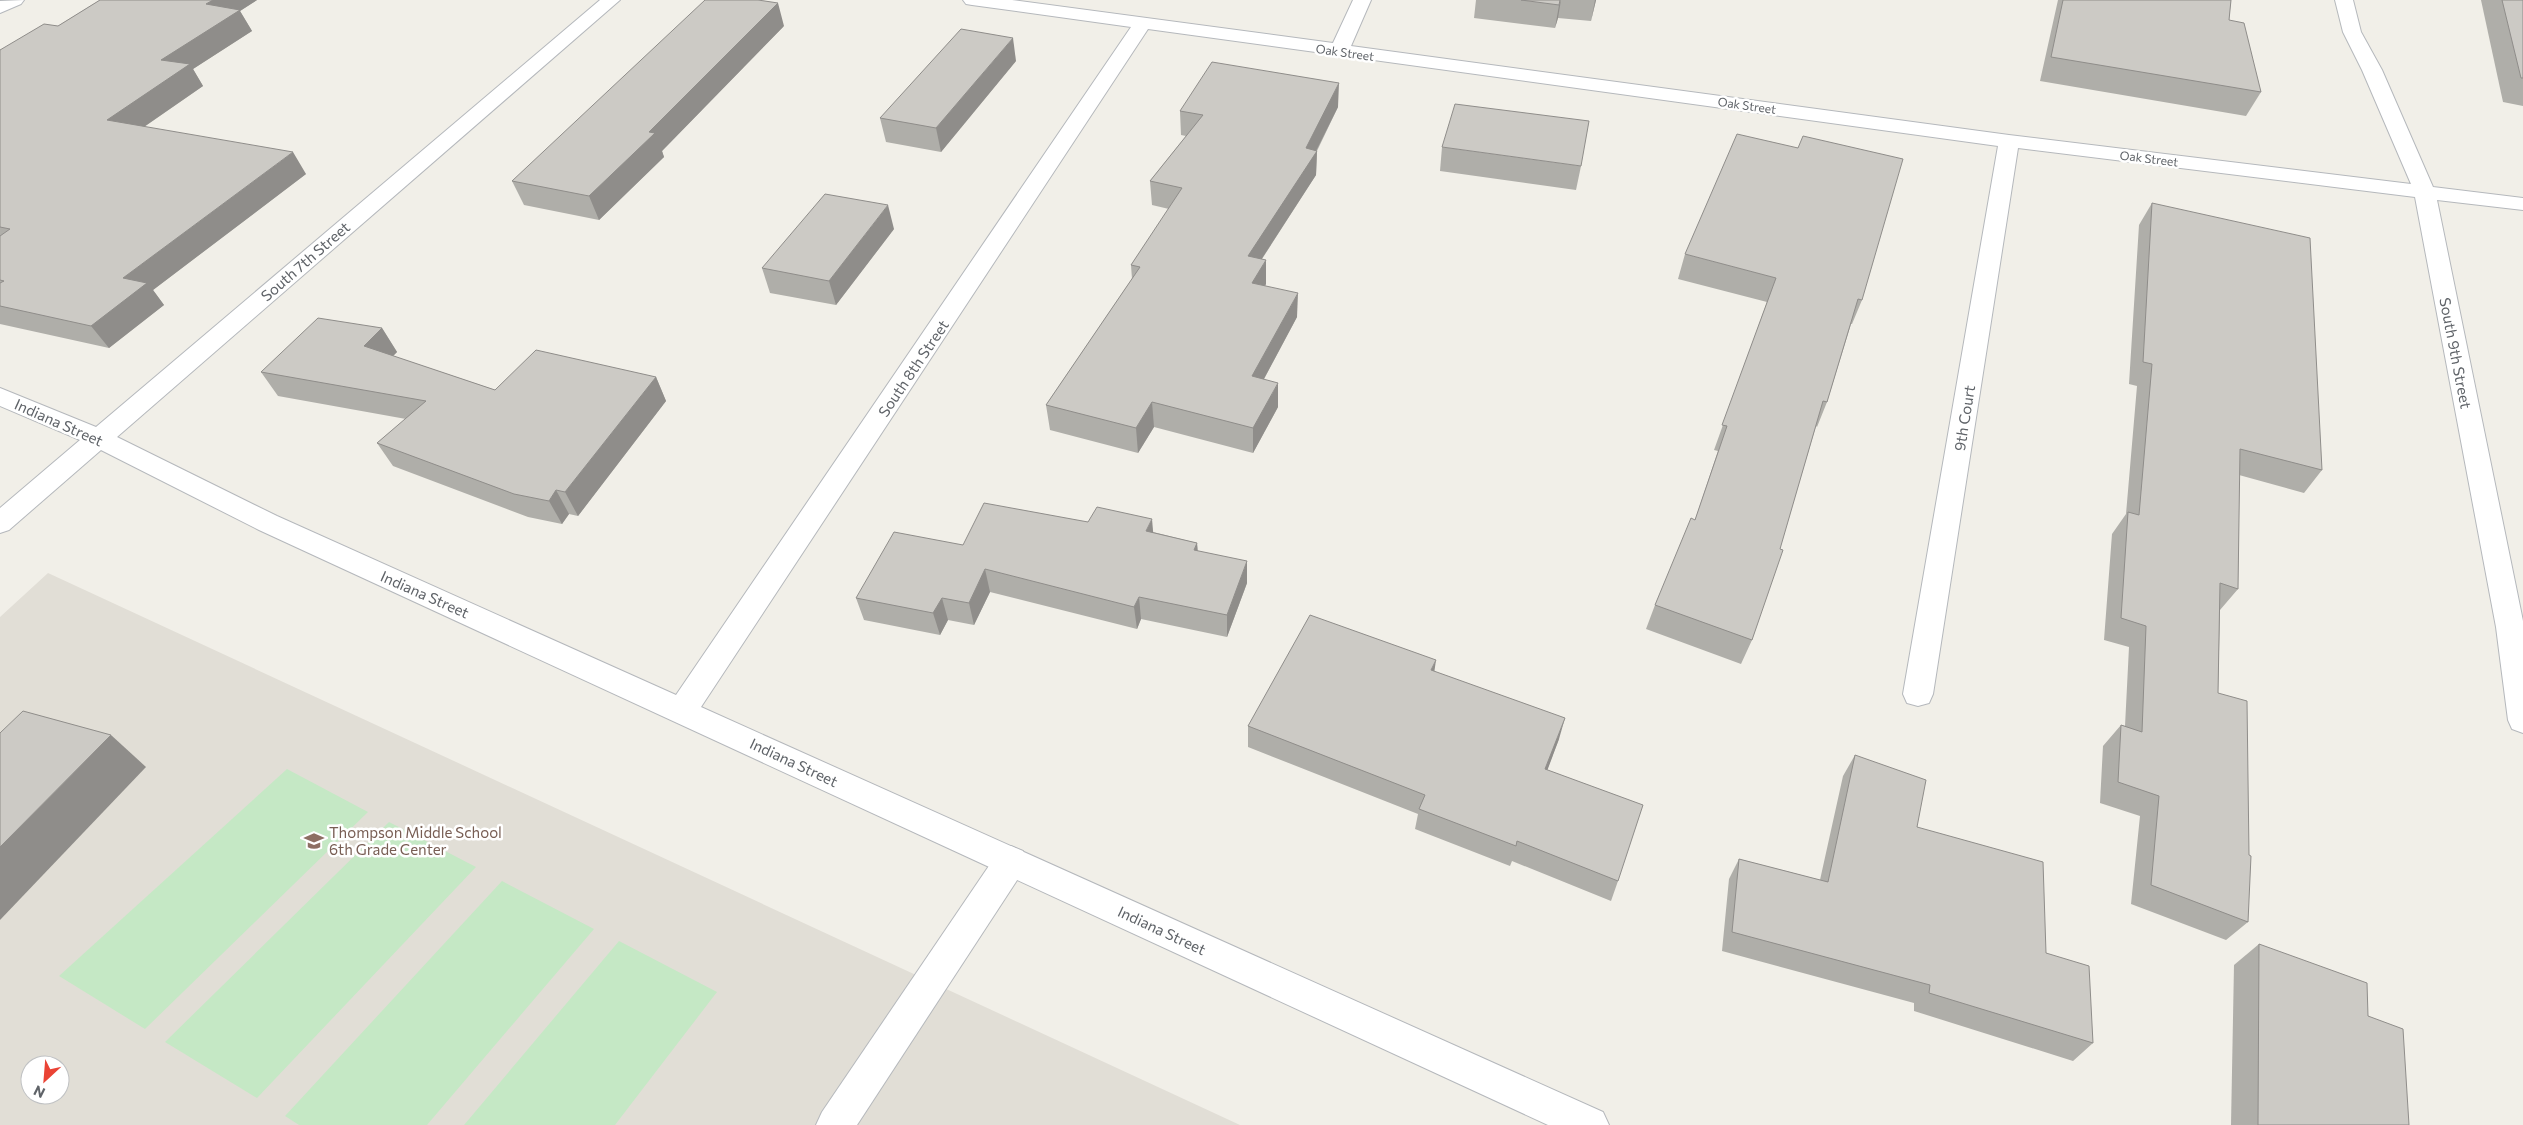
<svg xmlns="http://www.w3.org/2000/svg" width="2523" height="1125" font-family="Commissioner,sans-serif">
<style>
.education{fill:#e1ded6;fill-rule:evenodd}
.green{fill:#c5e8c5}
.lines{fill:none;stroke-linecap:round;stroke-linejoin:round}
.lane-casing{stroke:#b5b8bc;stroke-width:2}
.street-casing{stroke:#b5b8bc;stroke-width:2}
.lane{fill:#fff;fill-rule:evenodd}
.street{fill:#fff;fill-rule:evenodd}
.wall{fill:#afaea9}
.shaded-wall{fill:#8f8d8a}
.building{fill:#cccac5;stroke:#8f8d8a}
.labels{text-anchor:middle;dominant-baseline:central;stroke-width:5;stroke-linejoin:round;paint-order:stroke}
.far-street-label{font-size:12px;fill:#5f6368;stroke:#fff}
.street-label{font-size:15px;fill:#5f6368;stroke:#fff}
.education-label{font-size:15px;fill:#785e54;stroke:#fff;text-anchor:start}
</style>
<rect width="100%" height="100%" fill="#f1efe8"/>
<!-- education -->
<path class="education" d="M48,573L1240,1125H0V617ZM30,1065H60V1095H30Z"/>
<!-- green -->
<g class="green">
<path d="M287,769L368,812L145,1029L59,976Z"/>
<path d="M389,822L476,867L257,1098L165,1042Z"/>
<path d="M502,881L594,929L427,1125H299L285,1116Z"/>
<path d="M619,941L717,992L615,1125H464Z"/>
</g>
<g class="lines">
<defs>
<path id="lane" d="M1011,846L1023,851L1027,861L1023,871L857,1125H816L822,1112L999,851Z"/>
<g id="street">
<path d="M24,0L21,4L0,13V1Z"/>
<path d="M600,0H620L117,437L277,516L676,695L1131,27L972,5L966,4L963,0H1012L1333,43L1353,0H1371L1351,46L2009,135L2411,184L2362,70L2343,32L2335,0H2353L2361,32L2382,70L2433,187L2523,198V210L2437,200L2523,621V733L2512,729L2508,720L2496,627L2415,197L2018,148L1933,694L1929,703L1918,706L1907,703L1903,694L1998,146L1148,29L701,707L1603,1112L1609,1125H1548L259,530L101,450L9,530L0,533V508L80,440L0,406V388L96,427Z"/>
</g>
</defs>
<!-- lane casing -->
<use href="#lane" class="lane-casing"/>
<!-- street casing -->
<use href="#street" class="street-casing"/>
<!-- lane -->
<use href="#lane" class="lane"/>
<!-- street -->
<use href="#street" class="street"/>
</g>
<!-- wall -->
<g class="wall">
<path d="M100,0H257L240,11L252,31L193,69L203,86L144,127L306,174L153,290L164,305L109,348L0,324V50L58,26Z"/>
<path d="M1476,0H1596L1591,21L1558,18L1555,28L1474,18Z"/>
<path d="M2058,0H2231L2229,20L2261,92L2246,116L2040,81Z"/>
<path d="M2481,0H2523V106L2503,102Z"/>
<path d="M784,26L662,151L664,157L599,220L524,205L512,181Z"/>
<path d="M1016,61L941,152L886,142L880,118Z"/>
<path d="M1338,107L1317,151L1316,175L1262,259L1266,284L1265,285L1297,317L1264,379L1278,407L1253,453L1154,427L1138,453L1050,430L1046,405L1132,279L1131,265L1169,209L1152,205L1150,181L1186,136L1181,135L1180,111Z"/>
<path d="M1442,147L1581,166L1576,190L1440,171Z"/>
<path d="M2152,203L2322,470L2304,493L2239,475L2238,589L2220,610L2218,693L2248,922L2226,940L2131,904L2140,816L2100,803L2103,746L2121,725L2125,726L2129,647L2104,640L2112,534L2126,514L2137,386L2129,384L2139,225Z"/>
<path d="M894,229L836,305L770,293L762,268Z"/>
<path d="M1685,254L1862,300L1852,324H1851L1827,402L1817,427L1816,426L1752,640L1741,664L1646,629L1655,605L1695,520L1718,451L1714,450L1767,302L1678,279Z"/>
<path d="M382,328L397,352L393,356L495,390L656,377L666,401L578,516L569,514L562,524L528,517L393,466L377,443L406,419L278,396L261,372Z"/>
<path d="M1088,522L1153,532L1197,543L1198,551L1247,583L1227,637L1141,619L1137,629L990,592L974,625L948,620L940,635L864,620L856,598L963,545Z"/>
<path d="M1434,671L1559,739L1547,770L1618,881L1611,901L1512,861L1510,866L1415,829L1418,814L1248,747V726Z"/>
<path d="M1855,755L1917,827L2046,953L2093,1043L2073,1061L1914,1011V1003L1722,951L1729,879L1739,859L1820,880L1843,776Z"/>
<path d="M2259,944L2368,1016L2409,1125H2231L2234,965Z"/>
</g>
<!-- shaded-wall -->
<g class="shaded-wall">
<path d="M213,0H257L240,11L252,31L193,69L203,86L122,142L107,120L161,60L206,4Z"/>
<path d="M1561,0L1558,18L1555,28L1559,5Z"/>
<path d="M1595,0H1596L1591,21Z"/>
<path d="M778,3L784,26L662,151L664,157L599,220L589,196L649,132Z"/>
<path d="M1013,38L1016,61L941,152L936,128Z"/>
<path d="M1339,83L1338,107L1315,153L1317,151L1316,175L1248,280V256Z"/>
<path d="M293,152L306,174L153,290L164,305L109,348L91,326L123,278Z"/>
<path d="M888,205L894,229L836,305L829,281Z"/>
<path d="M1266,260V284L1253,307L1252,283Z"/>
<path d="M1298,293L1297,317L1252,401V376Z"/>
<path d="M382,328L397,352L379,370L364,346Z"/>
<path d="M656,377L666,401L578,516L565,492Z"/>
<path d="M1278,383V407L1253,453V428Z"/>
<path d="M1152,402L1154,427L1138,453L1136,428Z"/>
<path d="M556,490L569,514L562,524L549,501Z"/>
<path d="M1152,519L1154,542L1146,531Z"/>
<path d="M1197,543L1198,565L1194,550Z"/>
<path d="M1247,561V583L1227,637V615Z"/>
<path d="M985,569L990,592L974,625L969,603Z"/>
<path d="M1139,597L1141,619L1137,629L1134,607Z"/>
<path d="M942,598L948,620L940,635L933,613Z"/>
<path d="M1436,660L1433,681L1431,670Z"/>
<path d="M1565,718L1559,739L1540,790L1545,769Z"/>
<path d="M111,735L146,767L0,920V847Z"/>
</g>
<!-- building -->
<g class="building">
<path d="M100,0H213L206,4L240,10L161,60L190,64L107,120L293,152L123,278L147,283L91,326L0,306V283L4,281L0,280V236L10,229L0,227V50L44,24L58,26Z"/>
<path d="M705,0H758L778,3L649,132L655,133L589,196L512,181Z"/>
<path d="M1521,0H1560L1559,5Z"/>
<path d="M2063,0H2231L2229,20L2244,23L2261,92L2051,57Z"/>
<path d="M2502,0H2523V78H2521Z"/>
<path d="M961,29L1013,38L936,128L880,118Z"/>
<path d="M1212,62L1339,83L1306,148L1317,151L1248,256L1266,260L1252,283L1298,293L1252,376L1278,383L1253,428L1152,402L1136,428L1046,405L1140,267L1131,265L1182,188L1150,181L1203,115L1180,111Z"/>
<path d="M1455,104L1589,121L1581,166L1442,147Z"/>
<path d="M1737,134L1798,148L1803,136L1903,159L1862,300L1858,299L1827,402L1823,401L1780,549L1783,550L1752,640L1655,605L1691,518L1695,520L1727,426L1722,425L1776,278L1685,254Z"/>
<path d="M825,194L888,205L829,281L762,268Z"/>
<path d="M2152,203L2310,238L2322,470L2240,449L2238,589L2220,583L2218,693L2247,701L2249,855L2251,856L2248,922L2151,885L2159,796L2118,782L2121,725L2142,732L2146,626L2121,618L2128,512L2139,515L2152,364L2143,362Z"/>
<path d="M318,318L382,328L364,346L495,390L536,350L656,377L565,492L556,490L549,501L514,494L377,443L426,401L261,372Z"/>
<path d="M984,503L1088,522L1097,507L1152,519L1146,531L1197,543L1194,550L1247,561L1227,615L1139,597L1134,607L985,569L969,603L942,598L933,613L856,598L894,532L963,545Z"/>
<path d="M1310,615L1436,660L1431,670L1565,718L1545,769L1643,805L1618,881L1517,841L1516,846L1419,809L1425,795L1248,726Z"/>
<path d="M23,711L111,735L0,847V733Z"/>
<path d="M1855,755L1926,780L1917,827L2043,862L2046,953L2089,966L2093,1043L1929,993L1930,985L1732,932L1739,859L1828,882Z"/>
<path d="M2259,944L2367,983L2368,1016L2403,1029L2409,1125H2258Z"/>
</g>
<!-- icons -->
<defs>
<symbol id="school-bare" viewBox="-9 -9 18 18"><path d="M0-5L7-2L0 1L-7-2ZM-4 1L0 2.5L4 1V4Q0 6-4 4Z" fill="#8d6e63" stroke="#fff" stroke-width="2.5" paint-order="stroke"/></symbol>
</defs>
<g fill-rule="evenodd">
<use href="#school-bare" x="300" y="827" width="28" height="28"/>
</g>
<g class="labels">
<!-- far-street labels -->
<g class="far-street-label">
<text transform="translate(1345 52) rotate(8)">Oak Street</text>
<text transform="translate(1747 105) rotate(8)">Oak Street</text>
<text transform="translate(2149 158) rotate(7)">Oak Street</text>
</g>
<!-- street labels -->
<g class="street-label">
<text transform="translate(305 261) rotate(-41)">South 7th Street</text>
<text transform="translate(2456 353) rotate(79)">South 9th Street</text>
<text transform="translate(913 368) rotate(-56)">South 8th Street</text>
<text transform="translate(1964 418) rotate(-81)">9th Court</text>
<text transform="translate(59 422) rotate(24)">Indiana Street</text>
<text transform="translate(425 594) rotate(24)">Indiana Street</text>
<text transform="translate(794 762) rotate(25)">Indiana Street</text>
<text transform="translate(1162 930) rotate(25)">Indiana Street</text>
</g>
<!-- education labels -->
<g class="education-label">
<text x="329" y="832">Thompson Middle School<tspan x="329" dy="17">6th Grade Center</tspan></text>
</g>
</g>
<!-- north arrow -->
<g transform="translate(45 1080) rotate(206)"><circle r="24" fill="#ffffff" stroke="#bfc1c3"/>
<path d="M0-4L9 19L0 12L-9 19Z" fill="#ea4335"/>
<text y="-8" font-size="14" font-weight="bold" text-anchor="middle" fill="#5f6368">N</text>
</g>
</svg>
